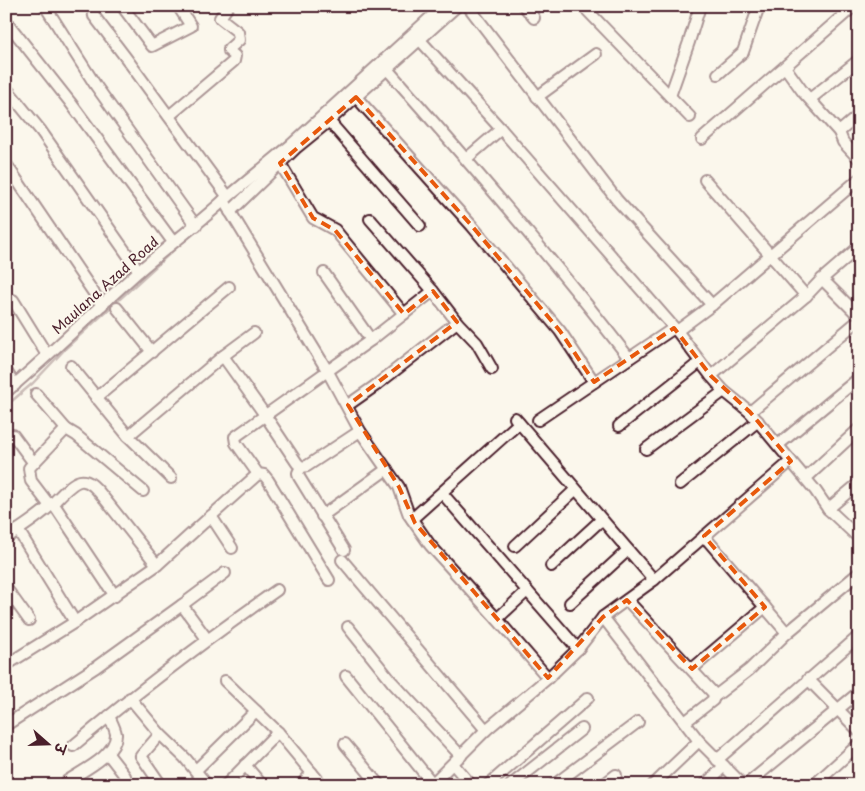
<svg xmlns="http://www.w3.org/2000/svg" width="865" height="791" font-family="'Playpen Sans','Playpen Sans Deva',sans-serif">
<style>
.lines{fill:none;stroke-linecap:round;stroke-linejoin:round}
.stream{stroke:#907477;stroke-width:2.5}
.minor-casing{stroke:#4a1f2b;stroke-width:14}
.minor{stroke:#fbf7ec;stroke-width:10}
.marked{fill:none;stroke:#e8590c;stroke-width:4;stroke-dasharray:10 6;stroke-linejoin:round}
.labels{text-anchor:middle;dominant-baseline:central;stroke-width:4;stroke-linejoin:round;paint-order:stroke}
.street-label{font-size:14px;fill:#4a1f2b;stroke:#fbf7ec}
</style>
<rect width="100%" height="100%" fill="#fbf7ec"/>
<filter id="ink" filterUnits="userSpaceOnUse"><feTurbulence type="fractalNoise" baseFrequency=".02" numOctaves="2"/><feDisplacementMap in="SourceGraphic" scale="10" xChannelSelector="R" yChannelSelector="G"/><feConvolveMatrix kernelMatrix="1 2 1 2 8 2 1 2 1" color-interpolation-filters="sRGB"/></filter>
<g filter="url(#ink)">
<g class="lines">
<!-- stream -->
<path class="stream" d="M6,406L33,383L67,347L187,238"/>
<defs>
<g id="minor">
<path d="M45,6L96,86L196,226"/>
<path d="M99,6L93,10L94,16L126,58L228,197L224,200L228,208L327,370L360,431L399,487L409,515L430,545L497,619"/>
<path d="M122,6L152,46L191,26L178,6"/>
<path d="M468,6L617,200L712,305"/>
<path d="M524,6L534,18"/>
<path d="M583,6L690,117"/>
<path d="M6,21L70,102L173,242"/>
<path d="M419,39L501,129L677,331L711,376L724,391L750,412L815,490L828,509L859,538"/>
<path d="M785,67L803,92L839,132L843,142L859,159"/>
<path d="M387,69C470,163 552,258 629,358"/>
<path d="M718,74L743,52L759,6"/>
<path d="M6,88L41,131L139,271"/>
<path d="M670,96L689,42L700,6"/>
<path d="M356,97L472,226L560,331L594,382"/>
<path d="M537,97L596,54"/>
<path d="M810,99L859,60"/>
<path d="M169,116L234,61L235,56L229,51V49L239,40L238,32L220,18L228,6"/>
<path d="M329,121L420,226"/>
<path d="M839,132L859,115"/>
<path d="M702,139L854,6"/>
<path d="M466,159L501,129"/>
<path d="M280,163L313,218L335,230L404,314"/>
<path d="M6,164L102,305"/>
<path d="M705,180L806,296"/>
<path d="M228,197L291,145L443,6"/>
<path d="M230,212L297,147L329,121L457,6"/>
<path d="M324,273L371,340"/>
<path d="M822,279L859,316"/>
<path d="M13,300L47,355"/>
<path d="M117,308L152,352"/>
<path d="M457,322L477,343L492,369"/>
<path d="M677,331L712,305L859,179"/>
<path d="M223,356L265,415L297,463L301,467L307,466L360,431"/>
<path d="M71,366L128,436L171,478"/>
<path d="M6,371L15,385"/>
<path d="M711,376L806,296L822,279L859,247"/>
<path d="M6,392C52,353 94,311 139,271C167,247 197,225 224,200"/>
<path d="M36,394L66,429L76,435L143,491"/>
<path d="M96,398L229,287"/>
<path d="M348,405L375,386L457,322L433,291"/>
<path d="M750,412L859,320"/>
<path d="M515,418L654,580L791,461"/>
<path d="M538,420L674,328"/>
<path d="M619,426L700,362"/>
<path d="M128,436L223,356L254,333"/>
<path d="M6,437L13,435L33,462"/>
<path d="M778,445L859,378"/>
<path d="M646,449L724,391"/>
<path d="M301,467L298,473L299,477L344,550"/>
<path d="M806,478L859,429"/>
<path d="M680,484L758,421"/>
<path d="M442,493L578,649"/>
<path d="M53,503L115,596"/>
<path d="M50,506L31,481L29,468L66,429"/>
<path d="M828,509L859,483"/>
<path d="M211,516L258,474"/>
<path d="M322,516L387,469"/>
<path d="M412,519L519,423"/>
<path d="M18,530L75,622"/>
<path d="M704,536L787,633"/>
<path d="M6,538C21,528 37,518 50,506C57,500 70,483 80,481C90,479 98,491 104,498L157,565L75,622L6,665"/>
<path d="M515,546L575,490"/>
<path d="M342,560L486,730"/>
<path d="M157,565L211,516L232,548"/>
<path d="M551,566L601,520"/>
<path d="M329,580L268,480L264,475L258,474L236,443L235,437L371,340L433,291L370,219"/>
<path d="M6,588L29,620"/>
<path d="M527,591L497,619L548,678"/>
<path d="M627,600L714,694L713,700L685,722"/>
<path d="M570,603L628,550"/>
<path d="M182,605L225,573"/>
<path d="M603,617L699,741L743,785"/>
<path d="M348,627L392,682L461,756"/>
<path d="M692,669L765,607"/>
<path d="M346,676L432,783"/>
<path d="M808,679L859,731"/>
<path d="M225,681L278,732L312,773"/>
<path d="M714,697L749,670L787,633L859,573"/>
<path d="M130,698L160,734L185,758L207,785"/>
<path d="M6,725L96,667L182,605L207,639"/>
<path d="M160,734L141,756L161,785"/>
<path d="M345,744L379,785"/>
<path d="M73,746C139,690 207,639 277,590"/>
<path d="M108,754L125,776L126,780L125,785"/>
<path d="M717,760L859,636"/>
<path d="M453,764L471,785"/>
<path d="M245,765L262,785"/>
<path d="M196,770L256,711"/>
<path d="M67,781C82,771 117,755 116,734C115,728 111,721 109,716"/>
<path d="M226,785L278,732"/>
<path d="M301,785L312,773L322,785"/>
<path d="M431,785L486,730L548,678L578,649L603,617L654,580"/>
<path d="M488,785L588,698"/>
<path d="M511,785L582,729"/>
<path d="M554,785L638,722"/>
<path d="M603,785L616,775"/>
<path d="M653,785L699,741"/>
<path d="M705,785L724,766"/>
<path d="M746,785L859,692"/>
<path d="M814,785L859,744"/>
</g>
</defs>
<!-- minor casing -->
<use href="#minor" class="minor-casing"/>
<!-- minor -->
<use href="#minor" class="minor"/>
</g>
</g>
<!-- marked area -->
<path d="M0 0H865V791H0ZM356,97L472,226L560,331L594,382L674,328L711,376L750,412L791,461L704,536L765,607L692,669L627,600L603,617L548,678L415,523L399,487L348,405L457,322L433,291L404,314L335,230L313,218L280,163Z" fill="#fbf7ec" fill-opacity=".55" fill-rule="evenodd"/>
<path class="marked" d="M356,97L472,226L560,331L594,382L674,328L711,376L750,412L791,461L704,536L765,607L692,669L627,600L603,617L548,678L415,523L399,487L348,405L457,322L433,291L404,314L335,230L313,218L280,163Z"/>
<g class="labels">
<!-- street labels -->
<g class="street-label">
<text transform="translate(105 285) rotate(-42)">Maulana Azad Road</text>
</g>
</g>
<!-- margin -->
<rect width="865" height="791" fill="none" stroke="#fbf7ec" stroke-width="25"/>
<rect x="12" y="12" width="840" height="766" fill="none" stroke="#4a1f2b" stroke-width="2" filter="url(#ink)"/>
<!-- north arrow -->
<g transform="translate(48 744) rotate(110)" stroke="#fbf7ec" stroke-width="4" paint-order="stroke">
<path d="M0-4L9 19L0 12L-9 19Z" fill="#4a1f2b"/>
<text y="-8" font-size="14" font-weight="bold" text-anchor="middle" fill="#4a1f2b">उ</text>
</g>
</svg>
